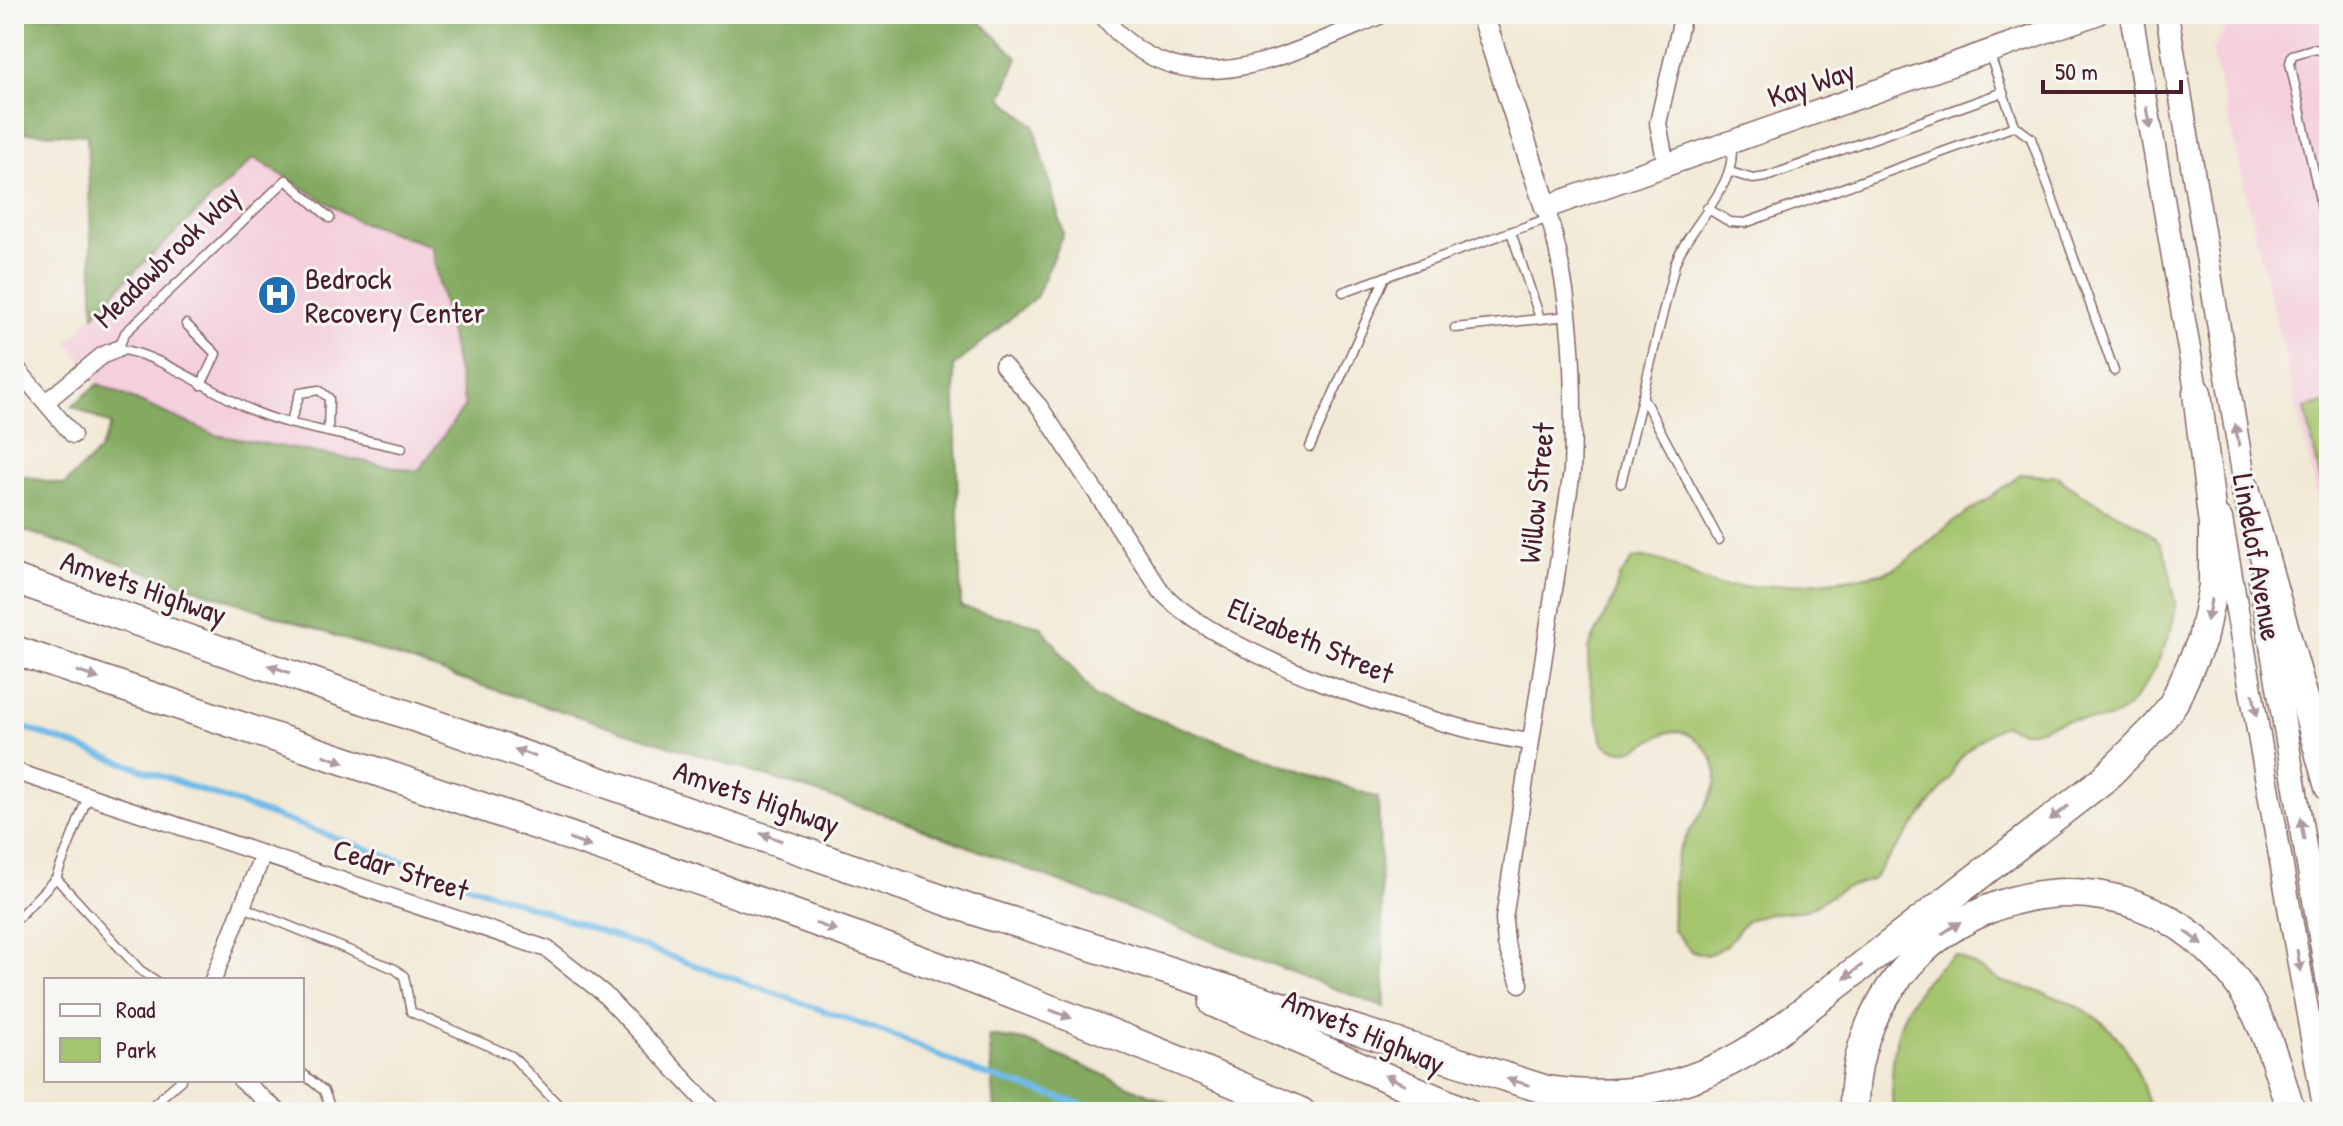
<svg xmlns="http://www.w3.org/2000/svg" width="2343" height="1126" font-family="'Patrick Hand',sans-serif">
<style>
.built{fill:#f4cfdc}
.green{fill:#a4c56d;stroke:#77724c;stroke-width:2}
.forest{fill:#83aa60;stroke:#666446;stroke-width:2}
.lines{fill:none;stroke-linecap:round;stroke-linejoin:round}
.stream{stroke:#71bbe9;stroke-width:6}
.lane-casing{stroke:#846666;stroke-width:11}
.street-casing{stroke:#846666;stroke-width:19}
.secondary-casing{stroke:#846666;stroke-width:25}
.highway-casing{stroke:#846666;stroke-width:31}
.lane{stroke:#fff;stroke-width:8}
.street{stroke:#fff;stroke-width:16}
.secondary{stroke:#fff;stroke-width:22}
.highway{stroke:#fff;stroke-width:28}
.oneway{fill:#ae9aa0}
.labels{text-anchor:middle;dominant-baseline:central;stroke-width:6;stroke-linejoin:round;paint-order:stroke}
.street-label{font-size:30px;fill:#4a1f2b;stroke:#f6f6f2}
.poi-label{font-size:30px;fill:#4a1f2b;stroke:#f6f6f2;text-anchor:start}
</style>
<rect width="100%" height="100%" fill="#f6f6f2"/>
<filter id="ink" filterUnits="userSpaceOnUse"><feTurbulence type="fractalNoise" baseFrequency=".0125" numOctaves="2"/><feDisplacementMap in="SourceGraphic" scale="16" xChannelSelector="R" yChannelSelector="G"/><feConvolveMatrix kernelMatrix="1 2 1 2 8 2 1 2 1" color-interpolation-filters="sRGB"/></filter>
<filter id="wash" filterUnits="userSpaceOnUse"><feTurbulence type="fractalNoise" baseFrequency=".006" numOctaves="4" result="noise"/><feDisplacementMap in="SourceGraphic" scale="32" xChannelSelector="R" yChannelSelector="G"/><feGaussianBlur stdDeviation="1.8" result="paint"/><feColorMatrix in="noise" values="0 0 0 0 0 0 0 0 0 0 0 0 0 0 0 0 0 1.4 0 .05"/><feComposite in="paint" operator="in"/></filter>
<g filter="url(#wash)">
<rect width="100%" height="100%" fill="#f1e9d5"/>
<!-- built -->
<g class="built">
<path d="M2264,14L2329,17V545L2212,50L2230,23Z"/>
<path d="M254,158L358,221L431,246L465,407L419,471L216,435L98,384L68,342L130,276Z"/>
</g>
<!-- green -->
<g class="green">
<path d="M2329,402V480L2321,482L2305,408Z"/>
<path d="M2020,474L2059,477C2087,506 2149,519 2164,550C2167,557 2176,602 2175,610C2171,641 2142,706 2111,718C2096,724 2077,717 2062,721C2035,728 2034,738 2004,725C1981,738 1958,752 1950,778L1872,880L1844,888L1807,910L1765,914L1747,920L1726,946L1708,955L1692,952L1672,929C1674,905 1670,870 1680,849C1695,814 1742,778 1697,740C1660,709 1642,772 1603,743L1589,678L1588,649L1613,600L1619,578L1633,559C1666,551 1692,583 1724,586C1750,589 1873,580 1893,569C1917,557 1934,535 1956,520C1978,505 2000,493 2020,474Z"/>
<path d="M1955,955C1972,961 1985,974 2003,982C2017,987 2032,988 2045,993C2114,1017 2132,1045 2151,1112H1893C1888,1048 1898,993 1955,955Z"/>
</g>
<!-- forest -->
<g class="forest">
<path d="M82,14H972L1018,58L1002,98L1034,125L1063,233L1037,296L954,366L961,607L1041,626L1095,697L1378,798L1385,1008L884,814L492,689L14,527V474L64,485L99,451L111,425L72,406L98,384L216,435L418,471L465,406L431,246L358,221L254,158L130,276L94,315L87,135L14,132V18Z"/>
<path d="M989,1036L1025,1041L1190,1112H995Z"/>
</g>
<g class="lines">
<!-- stream -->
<path class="stream" d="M14,724L898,1037L976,1072L1106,1112"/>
</g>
</g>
<g filter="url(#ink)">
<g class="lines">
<defs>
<g id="lane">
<path d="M2329,51L2312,49L2292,55L2290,63L2329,241"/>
<path d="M1989,53L2015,126"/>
<path d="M1730,172L1753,179L1766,177L2003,92"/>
<path d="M1707,208L1730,222L1745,223L2015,126L2031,138L2114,371"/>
<path d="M1511,232L1540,318"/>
<path d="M1343,292L1549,218"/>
<path d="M186,324L216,354L201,385"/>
<path d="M1455,328L1568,316"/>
<path d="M1642,396L1719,540"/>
<path d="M290,423L300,393L319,390L329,398L328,432C301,426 274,421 249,409C211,391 159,354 118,349L125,333L286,180L330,218"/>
<path d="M328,432L402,448"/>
<path d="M1310,447L1385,277"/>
<path d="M1621,483L1675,264C1688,226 1742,182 1730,143"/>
<path d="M56,878L140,970L155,980"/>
<path d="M243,907L395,969L404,976L411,1012L512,1056L565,1112"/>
<path d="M14,922L56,878L88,796"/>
<path d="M302,1073L324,1091L332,1112"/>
<path d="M145,1112L181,1080"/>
</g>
<g id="street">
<path d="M1101,14C1182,117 1287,54 1384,14"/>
<path d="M1666,165L1658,123L1683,14"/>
<path d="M14,365L73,435"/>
<path d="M1003,365L1039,406L1161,591C1219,657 1441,730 1530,742"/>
<path d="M47,401L103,355L118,349"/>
<path d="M14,771L547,949L603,993L715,1112"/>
<path d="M213,980L263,854"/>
<path d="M1520,984L1506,944L1504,919L1572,471C1575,381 1573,293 1546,207"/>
<path d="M241,1080L279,1112"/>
</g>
<g id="secondary">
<path d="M1482,14L1546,207L2096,14"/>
<path d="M2131,14L2199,407"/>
<path d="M2167,14L2248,503"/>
<path d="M2221,519L2325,1112"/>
<path d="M2260,580L2329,989"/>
</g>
<g id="highway">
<path d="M2245,488L2329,787"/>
<path d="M14,579L993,917"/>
<path d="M14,650C443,796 885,931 1301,1112"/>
<path d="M976,910L1547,1090C1628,1102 1700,1086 1767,1039L2104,779L2158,725L2174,702L2202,640L2213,586V525L2197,393"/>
<path d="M1214,1003L1466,1112"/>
<path d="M1854,1112C1851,920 2086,817 2219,960C2259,1001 2275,1058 2291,1112"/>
</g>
</defs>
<!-- lane casing -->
<use href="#lane" class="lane-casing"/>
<!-- street casing -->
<use href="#street" class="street-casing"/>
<!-- secondary casing -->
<use href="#secondary" class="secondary-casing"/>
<!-- highway casing -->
<use href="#highway" class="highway-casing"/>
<!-- lane -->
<use href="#lane" class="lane"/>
<!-- street -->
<use href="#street" class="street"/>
<!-- secondary -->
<use href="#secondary" class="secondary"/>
<!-- highway -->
<use href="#highway" class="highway"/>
</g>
<!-- one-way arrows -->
<defs><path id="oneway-solid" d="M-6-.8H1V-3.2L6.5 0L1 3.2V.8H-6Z" transform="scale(2)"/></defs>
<g class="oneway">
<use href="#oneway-solid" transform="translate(2149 118) rotate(80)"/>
<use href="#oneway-solid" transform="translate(2237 435) rotate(-99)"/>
<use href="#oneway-solid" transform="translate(2209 610) rotate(101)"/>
<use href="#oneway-solid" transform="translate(279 669) rotate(-161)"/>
<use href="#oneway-solid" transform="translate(88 675) rotate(19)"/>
<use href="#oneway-solid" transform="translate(2255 705) rotate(80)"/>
<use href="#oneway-solid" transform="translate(525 753) rotate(-161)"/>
<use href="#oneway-solid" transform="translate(334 759) rotate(19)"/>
<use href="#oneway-solid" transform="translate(2059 813) rotate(142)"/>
<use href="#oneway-solid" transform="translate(2302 829) rotate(-100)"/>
<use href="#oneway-solid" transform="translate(771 837) rotate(-161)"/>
<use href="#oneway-solid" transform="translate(580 843) rotate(19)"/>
<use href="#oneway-solid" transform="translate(826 927) rotate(20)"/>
<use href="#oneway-solid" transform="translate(1951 928) rotate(-33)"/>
<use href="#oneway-solid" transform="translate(2194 938) rotate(39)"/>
<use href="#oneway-solid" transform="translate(2299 961) rotate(80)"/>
<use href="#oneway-solid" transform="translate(1853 972) rotate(142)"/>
<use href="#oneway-solid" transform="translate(1061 1014) rotate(21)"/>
<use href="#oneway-solid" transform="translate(1395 1080) rotate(-156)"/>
<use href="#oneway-solid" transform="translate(1518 1082) rotate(-164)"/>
</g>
</g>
<!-- icons -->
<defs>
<symbol id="hospital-disc" viewBox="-11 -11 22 22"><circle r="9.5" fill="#1f6fb2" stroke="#f6f6f2"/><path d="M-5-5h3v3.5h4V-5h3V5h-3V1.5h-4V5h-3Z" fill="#fff"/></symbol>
</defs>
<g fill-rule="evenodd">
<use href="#hospital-disc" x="255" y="273" width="44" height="44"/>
</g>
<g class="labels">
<!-- street labels -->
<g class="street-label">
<text transform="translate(1811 83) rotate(-19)">Kay Way</text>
<text transform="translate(166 256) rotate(-44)">Meadowbrook Way</text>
<text transform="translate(1536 493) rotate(-84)">Willow Street</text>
<text transform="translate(2258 557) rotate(80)">Lindelof Avenue</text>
<text transform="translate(144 587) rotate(19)">Amvets Highway</text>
<text transform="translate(1311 640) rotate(23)">Elizabeth Street</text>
<text transform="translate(757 797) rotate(19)">Amvets Highway</text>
<text transform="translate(401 869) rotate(18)">Cedar Street</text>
<text transform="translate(1364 1031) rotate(23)">Amvets Highway</text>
</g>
<!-- poi labels -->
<g class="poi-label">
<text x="305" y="278">Bedrock<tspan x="305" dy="34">Recovery Center</tspan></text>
</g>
</g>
<!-- margin -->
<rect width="2343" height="1126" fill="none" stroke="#f6f6f2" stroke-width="48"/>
<!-- legend -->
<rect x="44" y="978" width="260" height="104" fill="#f6f6f2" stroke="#b1a0a2" stroke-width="2"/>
<rect x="60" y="1004" width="40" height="12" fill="#ffffff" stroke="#b1a0a2" stroke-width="2"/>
<text x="116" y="1018" font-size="24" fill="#4a1f2b">Road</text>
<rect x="60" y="1038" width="40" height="24" fill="#a4c56d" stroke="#b1a0a2" stroke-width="2"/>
<text x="116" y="1058" font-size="24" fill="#4a1f2b">Park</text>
<!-- scale -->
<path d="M2043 80v12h138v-12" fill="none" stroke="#4a1f2b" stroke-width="4"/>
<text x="2055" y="80" font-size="24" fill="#4a1f2b" stroke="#f6f6f2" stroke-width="6" paint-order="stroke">50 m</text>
</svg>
